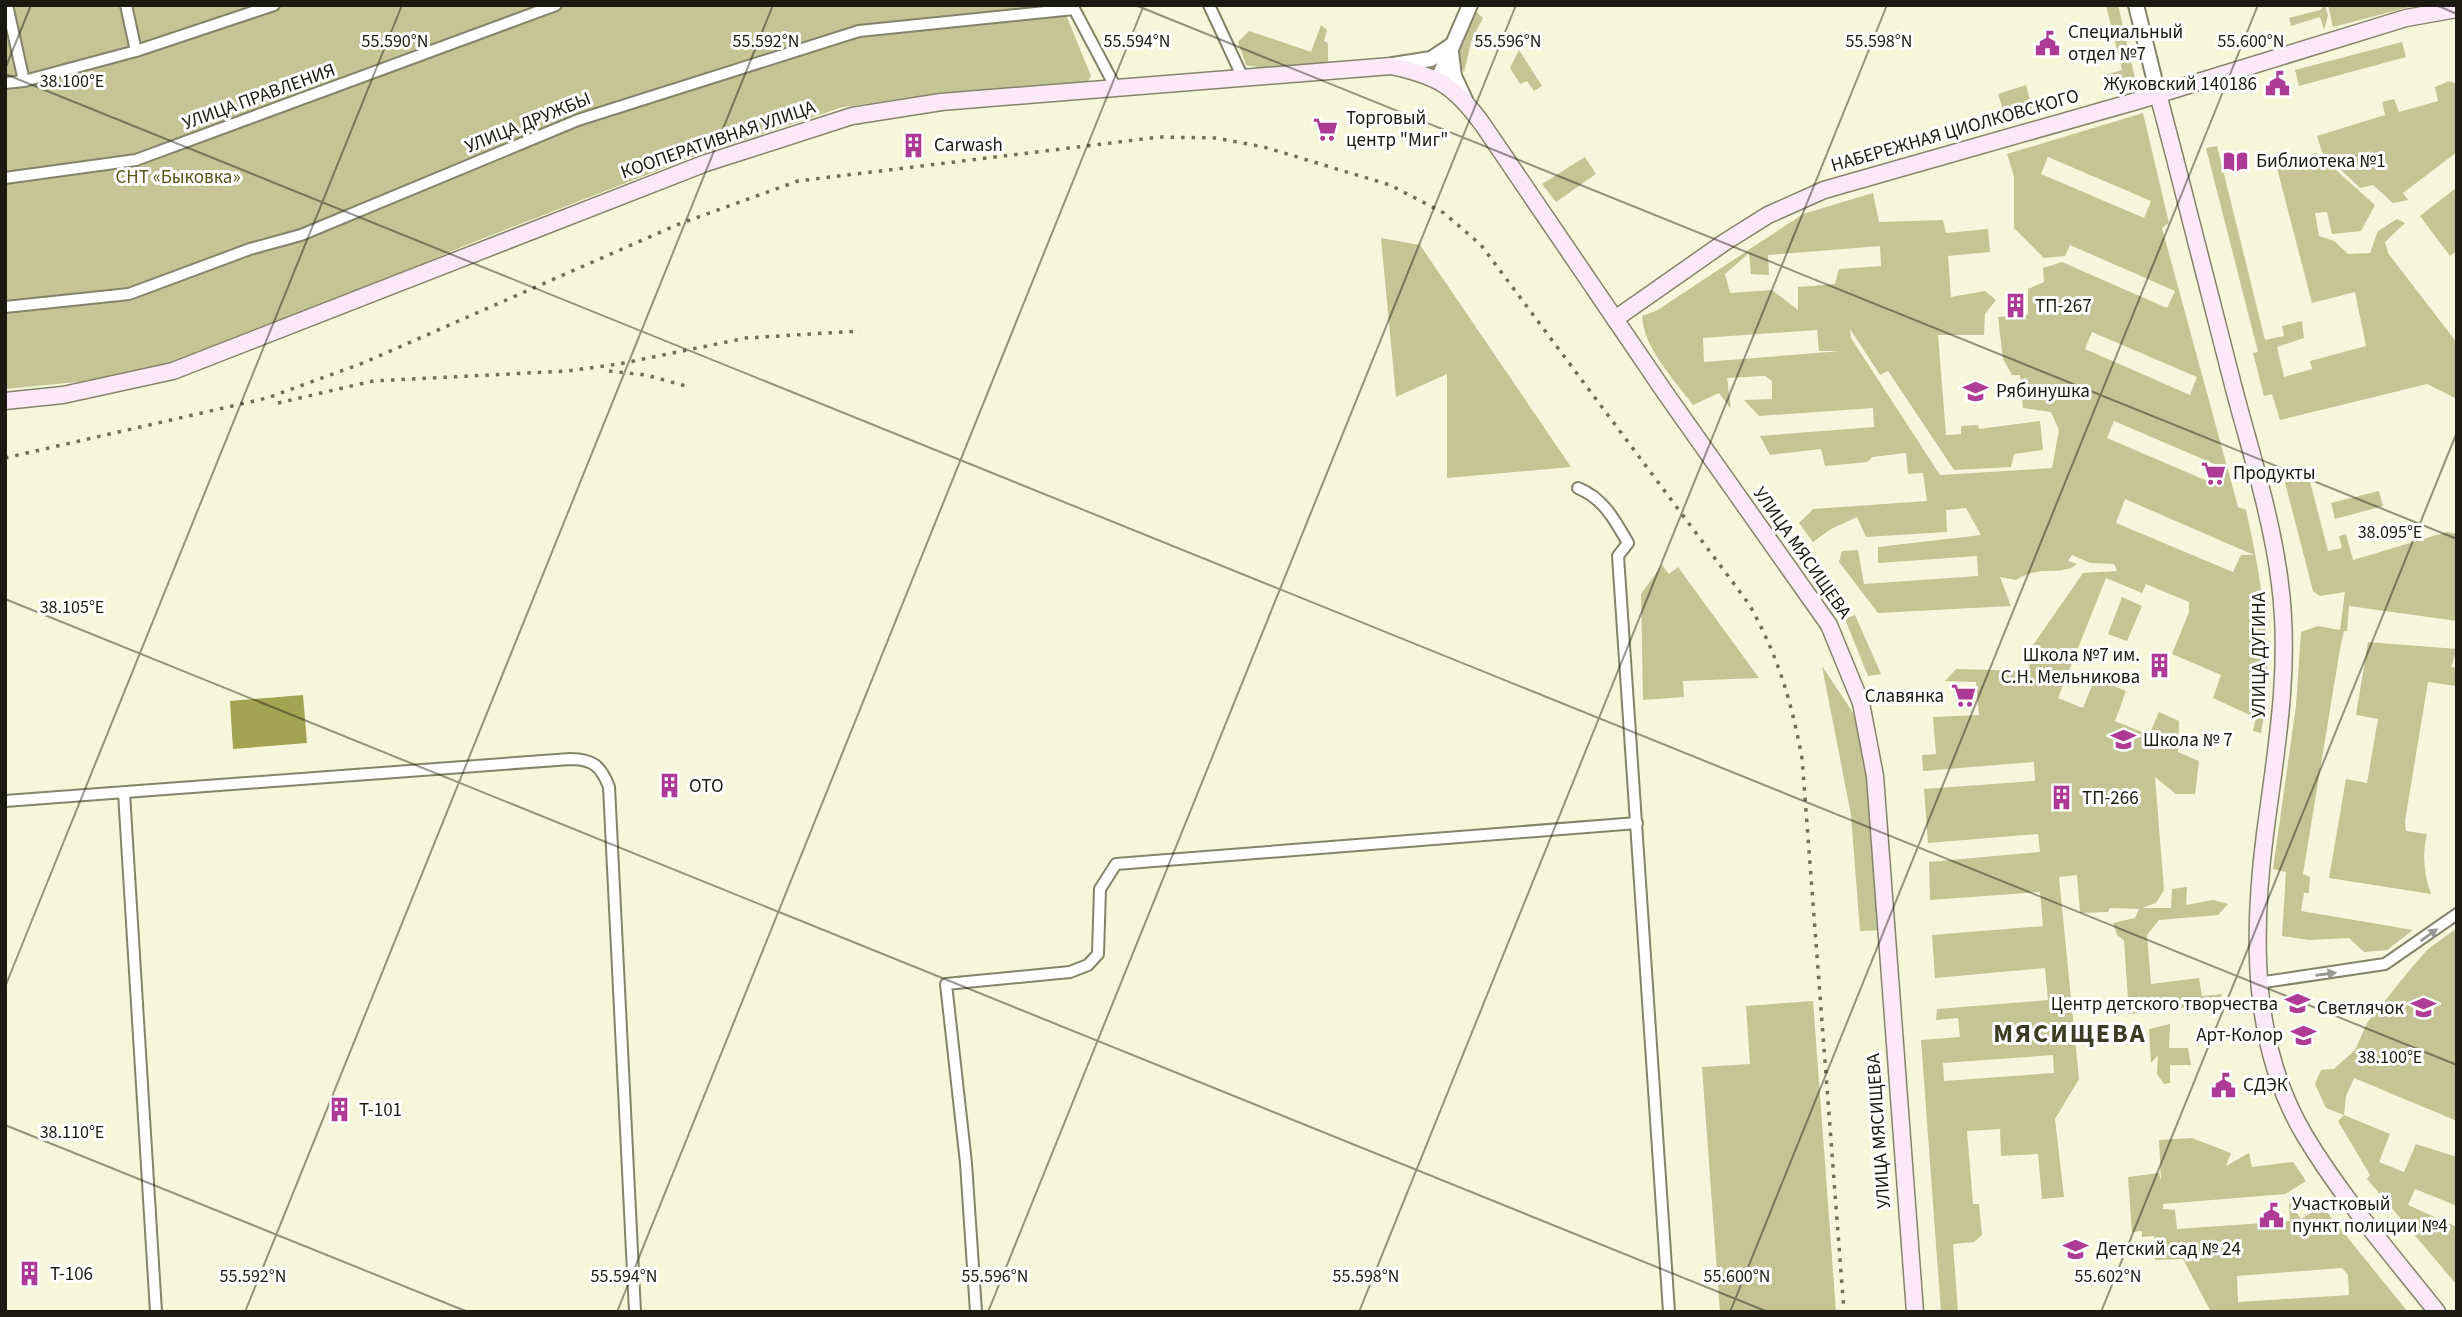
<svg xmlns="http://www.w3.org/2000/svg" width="2462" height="1317" font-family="'Source Sans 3',sans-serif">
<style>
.green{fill:#c4c495;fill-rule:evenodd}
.water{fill:#a4a353}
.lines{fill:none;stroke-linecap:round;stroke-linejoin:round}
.minor-casing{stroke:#83846a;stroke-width:14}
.tertiary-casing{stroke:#83846a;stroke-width:18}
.secondary-casing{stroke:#83846a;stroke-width:19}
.minor{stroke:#fff;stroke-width:10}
.tertiary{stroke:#fff;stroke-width:14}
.secondary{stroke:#fce8f6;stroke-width:16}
.rail{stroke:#6f6f5e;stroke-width:3.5;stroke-dasharray:3.5 7;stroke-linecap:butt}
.oneway{fill:#989893}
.ticks{fill:none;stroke:#1a1a10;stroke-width:2;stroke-opacity:0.45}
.labels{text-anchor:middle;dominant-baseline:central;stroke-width:6;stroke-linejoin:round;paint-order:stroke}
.poi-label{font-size:19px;fill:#1a1a10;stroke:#fff;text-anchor:start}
.street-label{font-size:19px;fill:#1a1a10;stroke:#fff}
.park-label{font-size:19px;fill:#58561a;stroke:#fff}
.district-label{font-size:26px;font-weight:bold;letter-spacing:2px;fill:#3c3c25;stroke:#fff}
.ticks-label{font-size:18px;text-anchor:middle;fill:#1a1a10;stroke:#fff;stroke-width:6;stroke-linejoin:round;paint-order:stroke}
</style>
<rect width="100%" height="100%" fill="#f6f7da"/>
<!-- green -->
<g class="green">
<path d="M5,5H1062L1091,76L1086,85L951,92L843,107L690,158L464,246L288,321L129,377L5,389Z"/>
<path d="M2106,5H2118L2136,82L2115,88L2109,85L2104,75L2122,70Z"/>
<path d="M2325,5L2328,15L2324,30L2320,17L2291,26L2289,18L2320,10Z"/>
<path d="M2328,5H2417L2333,27Z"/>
<path d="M1477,12L1483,18L1472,39L1464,72C1452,52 1464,35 1471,15Z"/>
<path d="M1321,25L1327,30L1324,41L1328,43V63L1264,68L1246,65L1238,42L1249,31L1311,52Z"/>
<path d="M2402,42L2406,57L2299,86L2295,70Z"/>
<path d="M1519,50L1542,86L1534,91L1527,81L1520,84L1510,68Z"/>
<path d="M2449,81L2457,84V152L2403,193L2408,200L2393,203L2373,185L2360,188L2322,152L2317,136L2385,115L2382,102L2394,99L2399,112L2438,101L2435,87Z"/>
<path d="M2026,85L2032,108L2005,117L1998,94Z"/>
<path d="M2143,113L2169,223L2162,228L2238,507L2246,510C2262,583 2276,659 2261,733L2253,731L2256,718L2213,698L2221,675L2172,654L2189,612V602L2146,584L2142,593L2106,578L2058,698L2083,708L2095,678L2126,691L2115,721L2149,735L2159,712L2179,721L2178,752L2199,761L2195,794H2176L2155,777L2164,890L2156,903L2142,908H2171L2172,889L2187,887L2186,905L2213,900L2228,904L2218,915L2159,920L2147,935L2151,984L2199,978L2202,996L2223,994L2211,1005L2129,1014L2124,940L2117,935L2113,923L2135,918L2139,909L2110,908L2108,912L2080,913L2077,875L2059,877L2079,1079L2055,1119L2064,1197L2042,1199L2038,1154L2001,1156L2000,1129L1967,1131L1973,1204H1979L1982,1235L1974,1242L1953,1244L1958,1312H1941L1921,1040L1960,1037L1958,1018L1936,1020L1937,1009L2048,1000L2045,968L1935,978L1932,935L2043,926L2040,892L1930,900L1929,862L2040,852L2038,834L1928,843L1924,789L2035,781L2034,762L1923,771L1922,755L1936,754L1933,717L1979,715L1976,682L1945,681L1956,669L2026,671L2035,657L2031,648L2083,573L2117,571L2114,564L2090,563L2072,555L2068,561L2077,564C2062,577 2039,564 2016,580L2000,577L2011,606L1878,613L1839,562L1842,551L1858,550L1864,584L1978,576L1977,556L1878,563V547L1981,535L1966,508L1946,510L1947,532L1866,537L1857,517L1831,529L1813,542L1799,523L1813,509L1927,501L1923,473L1908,474L1906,453L1872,457L1868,462L1825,466L1821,449L1770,455L1760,436L1874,427L1873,408L1759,416L1744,400L1772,399V381L1765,376L1727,378L1731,409L1719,393L1693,405C1674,379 1644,349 1642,316L1656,311L1803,214L1873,193L1879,222L1943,220L1946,233L1988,229L1990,252L1948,256L1951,297L1985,291L1996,300L1985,314L1984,335H1938L1946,435L1961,434V426L1978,425L1979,429L2040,421L2043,450L2014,454L2011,467L1954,470L1888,371L1880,375L1850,329L1851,338L1940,475L2052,468L2059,430L2051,412L2023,408L2020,375H2012L2003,359L1998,317L2028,315V289L2044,282L2043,268L2062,262L2167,308L2175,291L2070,245L2065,256L2044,258L2014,228V176L2007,154ZM2048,157L2151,201L2144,218L2041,174ZM1880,246L1881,266L1839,269L1835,284L1798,287V310L1772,290L1730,293L1725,274L1749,253L1751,274L1769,275L1768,255ZM1817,330L1819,351H1841L1704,362L1703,338ZM2092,332L2197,377L2190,395L2085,349ZM2114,421L2219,466L2212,483L2107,438ZM2125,499L2254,555H2241L2233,572L2116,523ZM2053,1055L2054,1073L1944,1081L1943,1063Z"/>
<path d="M2217,146L2265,340L2284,336L2282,326L2302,321L2304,338L2277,347L2284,377L2312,369L2310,361L2366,346L2355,292L2312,303L2277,168L2276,164L2317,153L2375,205L2361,231L2332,234L2327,212L2315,213L2319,236L2334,241L2348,254L2370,253L2378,231L2397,219L2405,223L2385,242L2388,253L2457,343V399L2427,384L2280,420L2272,394L2264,396L2253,353L2258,352L2206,148Z"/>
<path d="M1585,157L1596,174L1556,202L1542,184Z"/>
<path d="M2457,187V251L2450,256L2420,216Z"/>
<path d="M1381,238L1420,245L1571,467L1447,478V374L1396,397Z"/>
<path d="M2307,470L2328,551L2342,548L2339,536L2346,534L2353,560L2447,532L2457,534V621L2349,606L2347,631H2344L2340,649L2303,874L2310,877L2309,893H2304L2301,911L2413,930L2387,950L2364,952L2349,938L2309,940L2282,936L2286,872L2273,869L2296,706L2301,632L2318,626L2340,630L2345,592L2320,596L2313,591L2283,475Z"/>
<path d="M2379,491L2383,506L2335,519L2331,503Z"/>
<path d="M1662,565L1669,574L1678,567L1759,678L1683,681L1684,697L1643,700L1641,594Z"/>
<path d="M2122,597L2142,606L2127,641L2108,634Z"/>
<path d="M1855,615L1881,674L1868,676L1845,619Z"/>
<path d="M2368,642L2457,649L2451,667L2457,668L2456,686L2428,682L2405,821L2406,831L2427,834C2422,854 2424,875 2431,894L2329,878L2346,779L2367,783L2378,719L2356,715Z"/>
<path d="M1822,666L1869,737L1885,930L1860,931L1851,815Z"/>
<path d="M2457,928V1121L2354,1078L2346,1096L2344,1115L2390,1134L2379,1162L2404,1172L2416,1144L2457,1157V1206L2415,1189L2408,1205L2457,1227V1285L2367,1179L2370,1175L2338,1121L2344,1115L2326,1108L2315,1084L2321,1070L2334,1069L2355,1050L2367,1023L2408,972L2427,950Z"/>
<path d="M1813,1001L1836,1312H1720L1702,1067L1750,1064L1746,1006Z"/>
<path d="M2170,1024L2169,1048H2188L2191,1065H2170V1083L2164,1084L2157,1074L2158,1055L2151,1063L2149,1029Z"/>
<path d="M2192,1138L2231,1153L2226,1166L2249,1153L2252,1167L2293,1162L2306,1181L2285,1194L2163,1204V1209L2175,1210L2177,1229L2290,1221L2289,1202L2301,1219L2322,1206L2408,1312H2211L2183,1259L2155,1260L2154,1236L2142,1237V1231L2132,1232L2128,1177L2159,1173L2161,1180L2159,1140ZM2342,1268L2348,1275L2349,1295L2238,1302L2237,1276Z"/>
</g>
<!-- water -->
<path class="water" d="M303,695L307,743L233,749L230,701Z"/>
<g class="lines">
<defs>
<g id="minor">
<path d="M7,5L24,81"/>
<path d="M126,5L136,51"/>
<path d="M1072,5L1117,90"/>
<path d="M1209,5L1243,78"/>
<path d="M5,83L24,81L136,51L274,5"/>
<path d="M5,178L136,160L556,5"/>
<path d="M5,307L129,294L250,249L301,235L578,120L859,31L1074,9"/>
<path d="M1578,488C1603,498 1615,520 1628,543L1618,556L1669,1312"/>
<path d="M124,793L156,1312"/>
<path d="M5,801L570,759C593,759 601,766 609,787L635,1312"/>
<path d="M2258,983L2385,964L2457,914"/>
<path d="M976,1312L966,1163L946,984L1070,972L1088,965L1098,954L1100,889L1116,864L1637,823"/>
</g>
<g id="tertiary">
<path d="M2136,5L2158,94"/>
<path d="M1451,52L1454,76L1466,102"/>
<path d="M1393,65L1431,59L1452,45"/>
<path d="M1438,79L1470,5"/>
</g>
<g id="secondary">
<path d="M2158,94C2184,192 2209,290 2234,389C2251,453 2272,518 2280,584C2291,668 2276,751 2265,834C2252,935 2251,1046 2305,1136C2343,1199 2392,1255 2437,1312"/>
<path d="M1615,319L1725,242L1768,215L1824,190L2140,100L2406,18L2457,9"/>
<path d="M5,401L63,395L173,371L706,163L852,116L941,102L1391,66C1438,76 1455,86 1483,125L1666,394L1829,625L1861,703L1875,776L1915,1312"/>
</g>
</defs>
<!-- minor casing -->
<use href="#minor" class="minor-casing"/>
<!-- tertiary casing -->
<use href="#tertiary" class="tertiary-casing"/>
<!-- secondary casing -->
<use href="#secondary" class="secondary-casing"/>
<!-- minor -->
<use href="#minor" class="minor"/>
<!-- tertiary -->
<use href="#tertiary" class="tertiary"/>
<!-- secondary -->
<use href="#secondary" class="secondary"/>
<!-- rail -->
<g class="rail">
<path d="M609,371L646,375L686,386"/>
<path d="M278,403L373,381L567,371L619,364L746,338L860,331"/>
<path d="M5,458L267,398L363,363L679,224L798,181L1160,137L1216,138L1264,147L1390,185L1444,213L1481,245L1749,604C1778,656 1791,700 1802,758L1844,1312"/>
</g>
</g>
<!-- one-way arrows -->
<defs><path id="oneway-solid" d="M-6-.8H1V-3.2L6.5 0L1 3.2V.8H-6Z" transform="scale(1.75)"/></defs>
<g class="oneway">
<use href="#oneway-solid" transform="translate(2429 935) rotate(-36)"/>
<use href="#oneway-solid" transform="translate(2326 974) rotate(-8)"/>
</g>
<!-- ticks -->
<path class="ticks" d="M1135,5L2457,539M2436,5L2457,14M5,69L31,5M5,74L2457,1065M5,599L1768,1312M5,987L402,5M5,1125L468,1312M245,1312L773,5M617,1312L1144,5M988,1312L1516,5M1359,1312L1887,5M1730,1312L2258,5M2101,1312L2457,432"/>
<!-- icons -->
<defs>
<symbol id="civic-bare" viewBox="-9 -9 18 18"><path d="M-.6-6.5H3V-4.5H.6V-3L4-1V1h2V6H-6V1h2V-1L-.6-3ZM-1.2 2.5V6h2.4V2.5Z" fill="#ad3a94" stroke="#fff" stroke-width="2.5" paint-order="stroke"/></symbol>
<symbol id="supermarket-bare" viewBox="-9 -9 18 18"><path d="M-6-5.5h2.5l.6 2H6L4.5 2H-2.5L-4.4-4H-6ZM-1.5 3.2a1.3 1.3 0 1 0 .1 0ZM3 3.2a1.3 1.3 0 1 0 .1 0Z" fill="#ad3a94" stroke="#fff" stroke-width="2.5" paint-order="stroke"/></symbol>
<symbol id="building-bare" viewBox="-9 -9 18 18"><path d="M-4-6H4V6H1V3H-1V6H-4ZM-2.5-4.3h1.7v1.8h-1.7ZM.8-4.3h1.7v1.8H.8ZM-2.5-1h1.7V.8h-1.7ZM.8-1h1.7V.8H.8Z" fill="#ad3a94" stroke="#fff" stroke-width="2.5" paint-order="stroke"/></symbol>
<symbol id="library-bare" viewBox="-9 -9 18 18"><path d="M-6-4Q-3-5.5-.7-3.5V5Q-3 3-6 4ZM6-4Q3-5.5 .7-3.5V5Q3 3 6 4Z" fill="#ad3a94" stroke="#fff" stroke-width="2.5" paint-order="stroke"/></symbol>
<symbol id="school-bare" viewBox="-9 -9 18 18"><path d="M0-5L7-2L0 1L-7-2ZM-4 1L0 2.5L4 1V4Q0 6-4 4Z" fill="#ad3a94" stroke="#fff" stroke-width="2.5" paint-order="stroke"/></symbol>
</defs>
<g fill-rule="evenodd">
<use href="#civic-bare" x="2030" y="26" width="35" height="35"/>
<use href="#civic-bare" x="2260" y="66" width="35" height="35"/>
<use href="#supermarket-bare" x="1308" y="112" width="35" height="35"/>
<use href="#building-bare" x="896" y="128" width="35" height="35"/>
<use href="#library-bare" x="2218" y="144" width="35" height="35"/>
<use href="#building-bare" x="1998" y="288" width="35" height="35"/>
<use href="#school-bare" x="1958" y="374" width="35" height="35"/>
<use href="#supermarket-bare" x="2196" y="456" width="35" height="35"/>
<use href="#building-bare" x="2142" y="648" width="35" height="35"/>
<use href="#supermarket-bare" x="1946" y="678" width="35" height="35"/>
<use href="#school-bare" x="2106" y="722" width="35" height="35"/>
<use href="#building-bare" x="652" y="768" width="35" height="35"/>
<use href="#building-bare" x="2044" y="780" width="35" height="35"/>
<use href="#school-bare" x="2280" y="986" width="35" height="35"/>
<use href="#school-bare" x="2406" y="990" width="35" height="35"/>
<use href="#school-bare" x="2286" y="1018" width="35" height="35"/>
<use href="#civic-bare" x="2206" y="1068" width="35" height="35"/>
<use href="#building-bare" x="322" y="1092" width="35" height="35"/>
<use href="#civic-bare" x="2254" y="1198" width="35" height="35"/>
<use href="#school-bare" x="2058" y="1232" width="35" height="35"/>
<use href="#building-bare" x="12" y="1256" width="35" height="35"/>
</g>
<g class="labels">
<!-- poi labels -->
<g class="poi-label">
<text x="2068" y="32">Специальный<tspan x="2068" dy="22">отдел №7</tspan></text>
<text x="2257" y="84" text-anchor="end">Жуковский 140186</text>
<text x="1346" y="118">Торговый<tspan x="1346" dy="22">центр "Миг"</tspan></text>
<text x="934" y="145">Carwash</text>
<text x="2256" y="161">Библиотека №1</text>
<text x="2035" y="306">ТП-267</text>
<text x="1996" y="391">Рябинушка</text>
<text x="2233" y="473">Продукты</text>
<text x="2140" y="655" text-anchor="end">Школа №7 им.<tspan x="2140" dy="22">С.Н. Мельникова</tspan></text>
<text x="1944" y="696" text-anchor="end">Славянка</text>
<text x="2143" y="740">Школа № 7</text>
<text x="689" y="786">ОТО</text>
<text x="2082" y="798">ТП-266</text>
<text x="2278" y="1004" text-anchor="end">Центр детского творчества</text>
<text x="2404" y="1008" text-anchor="end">Светлячок</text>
<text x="2283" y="1035" text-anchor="end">Арт-Колор</text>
<text x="2243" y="1085">СДЭК</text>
<text x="359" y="1110">Т-101</text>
<text x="2292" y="1204">Участковый<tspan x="2292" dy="22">пункт полиции №4</tspan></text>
<text x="2096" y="1249">Детский сад № 24</text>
<text x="50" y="1274">Т-106</text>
</g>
<!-- street labels -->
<g class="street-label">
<text transform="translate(259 97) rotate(-20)">УЛИЦА ПРАВЛЕНИЯ</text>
<text transform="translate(528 123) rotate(-22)">УЛИЦА ДРУЖБЫ</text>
<text transform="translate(1955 131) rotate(-16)">НАБЕРЕЖНАЯ ЦИОЛКОВСКОГО</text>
<text transform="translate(718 140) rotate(-19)">КООПЕРАТИВНАЯ УЛИЦА</text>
<text transform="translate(1802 553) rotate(55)">УЛИЦА МЯСИЩЕВА</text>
<text transform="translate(2259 655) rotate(-90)">УЛИЦА ДУГИНА</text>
<text transform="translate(1879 1131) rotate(-94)">УЛИЦА МЯСИЩЕВА</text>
</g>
<!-- park labels -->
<g class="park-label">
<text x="178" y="177">СНТ «Быковка»</text>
</g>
<!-- district labels -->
<g class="district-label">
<text x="2070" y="1033">МЯСИЩЕВА</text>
</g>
</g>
<g class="ticks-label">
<text x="395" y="47">55.590°N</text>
<text x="766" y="47">55.592°N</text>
<text x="1137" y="47">55.594°N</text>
<text x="1508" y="47">55.596°N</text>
<text x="1879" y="47">55.598°N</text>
<text x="2251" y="47">55.600°N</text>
<text x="72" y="87">38.100°E</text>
<text x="2390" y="538">38.095°E</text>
<text x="72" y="613">38.105°E</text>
<text x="2390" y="1063">38.100°E</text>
<text x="72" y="1138">38.110°E</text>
<text x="253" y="1282">55.592°N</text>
<text x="624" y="1282">55.594°N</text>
<text x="995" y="1282">55.596°N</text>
<text x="1366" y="1282">55.598°N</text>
<text x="1737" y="1282">55.600°N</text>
<text x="2108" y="1282">55.602°N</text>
</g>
<!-- border -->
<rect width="2462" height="1317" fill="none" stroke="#1a1a10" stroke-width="14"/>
</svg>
